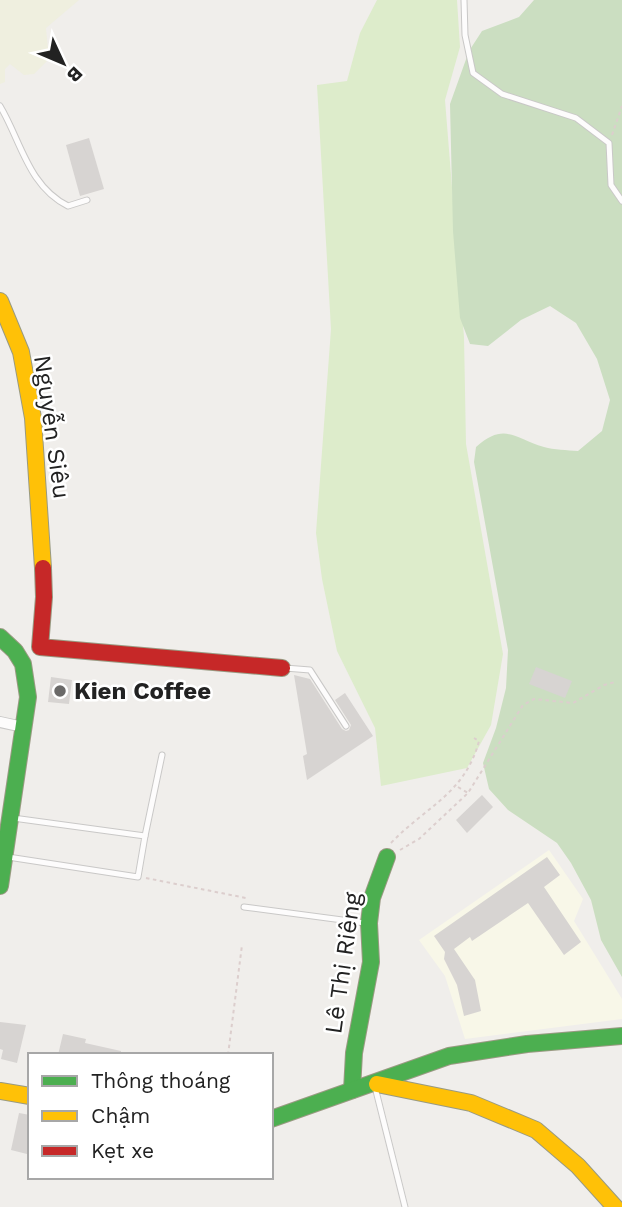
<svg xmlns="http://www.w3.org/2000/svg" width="622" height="1207" font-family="'Work Sans',sans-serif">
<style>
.education{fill:#f8f7e8}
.farmland{fill:#efefdf}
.grass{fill:#ddeccb}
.forest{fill:#cbdec1}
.building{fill:#d7d4d2}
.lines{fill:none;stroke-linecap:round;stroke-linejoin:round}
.lane-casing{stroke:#c9c8c7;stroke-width:7}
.street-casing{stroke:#c9c8c7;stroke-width:12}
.fast-casing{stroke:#999a82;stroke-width:18}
.slow-casing{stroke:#999a82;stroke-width:18}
.jam-casing{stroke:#999a82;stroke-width:18}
.path{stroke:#dccecd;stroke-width:2;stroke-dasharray:3.5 3.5;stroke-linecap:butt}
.lane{stroke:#fdfcfc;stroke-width:5}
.street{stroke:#fdfcfc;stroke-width:10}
.fast{stroke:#4caf50;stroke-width:16}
.slow{stroke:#ffc107;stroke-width:16}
.jam{stroke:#c62828;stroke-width:16}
.poi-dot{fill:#6a6968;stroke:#fff;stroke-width:2.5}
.labels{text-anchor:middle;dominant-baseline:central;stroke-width:5;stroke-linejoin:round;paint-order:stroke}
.street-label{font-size:24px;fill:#222;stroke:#fff}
.poi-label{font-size:24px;font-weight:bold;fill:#222;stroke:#fff;text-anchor:start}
</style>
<rect width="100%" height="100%" fill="#f0eeeb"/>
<!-- education -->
<path class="education" d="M549,850L583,899L574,921L622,999V1019L465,1039L445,976L419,940Z"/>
<!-- farmland -->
<path class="farmland" d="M0,0H79L46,28L49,59L34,74L24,75L10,64L5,69V82L0,84Z"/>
<!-- grass -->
<path class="grass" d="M377,0H457L460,47L445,100L464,337L466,444L503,654L491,725L467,768L381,786L375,728L337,651L322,579L316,533L331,329L317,85L347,81L360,33Z"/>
<!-- forest -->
<path class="forest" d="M534,0H622V977L601,940L591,900L571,863L557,843L508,810L489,789L483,763L496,728L506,688L508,650L474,462L476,447C505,422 513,438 544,447C554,450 567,450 578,451L602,431L610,400L597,359L576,323L550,306L521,320L488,346L470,344L460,318L453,231L450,104L469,51L482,31L519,17Z"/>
<!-- building -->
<g class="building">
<path d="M89,138L104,189L80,196L66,145Z"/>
<path d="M536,667L572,681L565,698L529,684Z"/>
<path d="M294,675L310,679L342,729L346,731L349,730L351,725L335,700L345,693L373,736L307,780L303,756L307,754Z"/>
<path d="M51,677L72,680L69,704L48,702Z"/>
<path d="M482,795L493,807L467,833L456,820Z"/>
<path d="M547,857L560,875L544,887L581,942L564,955L528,903L472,941L470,937L454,949L475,980L481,1011L464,1016L457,985L444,959L445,952L434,936Z"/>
<path d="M0,1022L26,1025L17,1063L1,1059L3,1050L0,1049Z"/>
<path d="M63,1034L86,1039L85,1043L121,1051V1055H58Z"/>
<path d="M19,1113L30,1115V1141L27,1154L11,1150Z"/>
</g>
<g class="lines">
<defs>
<g id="lane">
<path d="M464,0L465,35L473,73L502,94L576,118L609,143L611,185L622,201"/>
<path d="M0,106C21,141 28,186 68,206L87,200"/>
<path d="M285,668L310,670L346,726"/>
<path d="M145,836L162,755"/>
<path d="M8,857L138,877L145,836L13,818"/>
<path d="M244,907L365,923"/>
<path d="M375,1087L405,1207"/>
</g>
<path id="street" d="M0,722L23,727"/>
<g id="fast">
<path d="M0,637L15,651L23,664L28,697L0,886"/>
<path d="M352,1090L354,1053L371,962L369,923L372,898L387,857"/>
<path d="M271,1119L449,1056L527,1044L622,1036"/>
</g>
<g id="slow">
<path d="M0,301L21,352L33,418L43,568"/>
<path d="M377,1084L471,1103L536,1130L578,1166L615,1207"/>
<path d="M0,1091L30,1096"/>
</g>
<path id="jam" d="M43,568L44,597L40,647L282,668"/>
</defs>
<!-- lane casing -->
<use href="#lane" class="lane-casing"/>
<!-- street casing -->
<use href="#street" class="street-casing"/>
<!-- fast casing -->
<use href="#fast" class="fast-casing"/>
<!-- slow casing -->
<use href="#slow" class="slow-casing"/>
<!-- jam casing -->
<use href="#jam" class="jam-casing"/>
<!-- path -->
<g class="path">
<path d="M612,135L622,106"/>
<path d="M458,787L468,793"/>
<path d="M391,843C425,807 465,794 479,741L474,738"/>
<path d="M400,850L419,839L468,793L523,705L534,699L573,703L604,685L615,682"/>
<path d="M146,878L246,898"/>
<path d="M228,1055L242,945"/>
</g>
<!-- lane -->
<use href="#lane" class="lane"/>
<!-- street -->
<use href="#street" class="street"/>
<!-- fast -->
<use href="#fast" class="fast"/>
<!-- slow -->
<use href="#slow" class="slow"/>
<!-- jam -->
<use href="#jam" class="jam"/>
</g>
<!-- markers -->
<circle class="poi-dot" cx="60" cy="691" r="7"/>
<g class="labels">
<!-- street labels -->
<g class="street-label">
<text transform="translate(52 427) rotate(82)">Nguyễn Siêu</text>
<text transform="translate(343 963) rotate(-82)">Lê Thị Riêng</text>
</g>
<!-- poi labels -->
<g class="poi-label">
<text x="74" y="691">Kien Coffee</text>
</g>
</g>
<!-- legend -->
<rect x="28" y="1053" width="245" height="126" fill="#ffffff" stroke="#a7a7a7" stroke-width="2"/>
<rect x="42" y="1076" width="35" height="10" fill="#4caf50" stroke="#a7a7a7" stroke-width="2"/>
<text x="91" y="1088" font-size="21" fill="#222222">Thông thoáng</text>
<rect x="42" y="1111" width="35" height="10" fill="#ffc107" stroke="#a7a7a7" stroke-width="2"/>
<text x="91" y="1123" font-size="21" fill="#222222">Chậm</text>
<rect x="42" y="1146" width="35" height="10" fill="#c62828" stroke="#a7a7a7" stroke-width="2"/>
<text x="91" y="1158" font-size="21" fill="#222222">Kẹt xe</text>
<!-- north arrow -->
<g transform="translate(63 63) rotate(134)" stroke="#ffffff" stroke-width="5" paint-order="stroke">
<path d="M0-5L12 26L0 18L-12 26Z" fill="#222222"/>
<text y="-10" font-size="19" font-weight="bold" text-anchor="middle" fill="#222222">B</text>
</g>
</svg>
